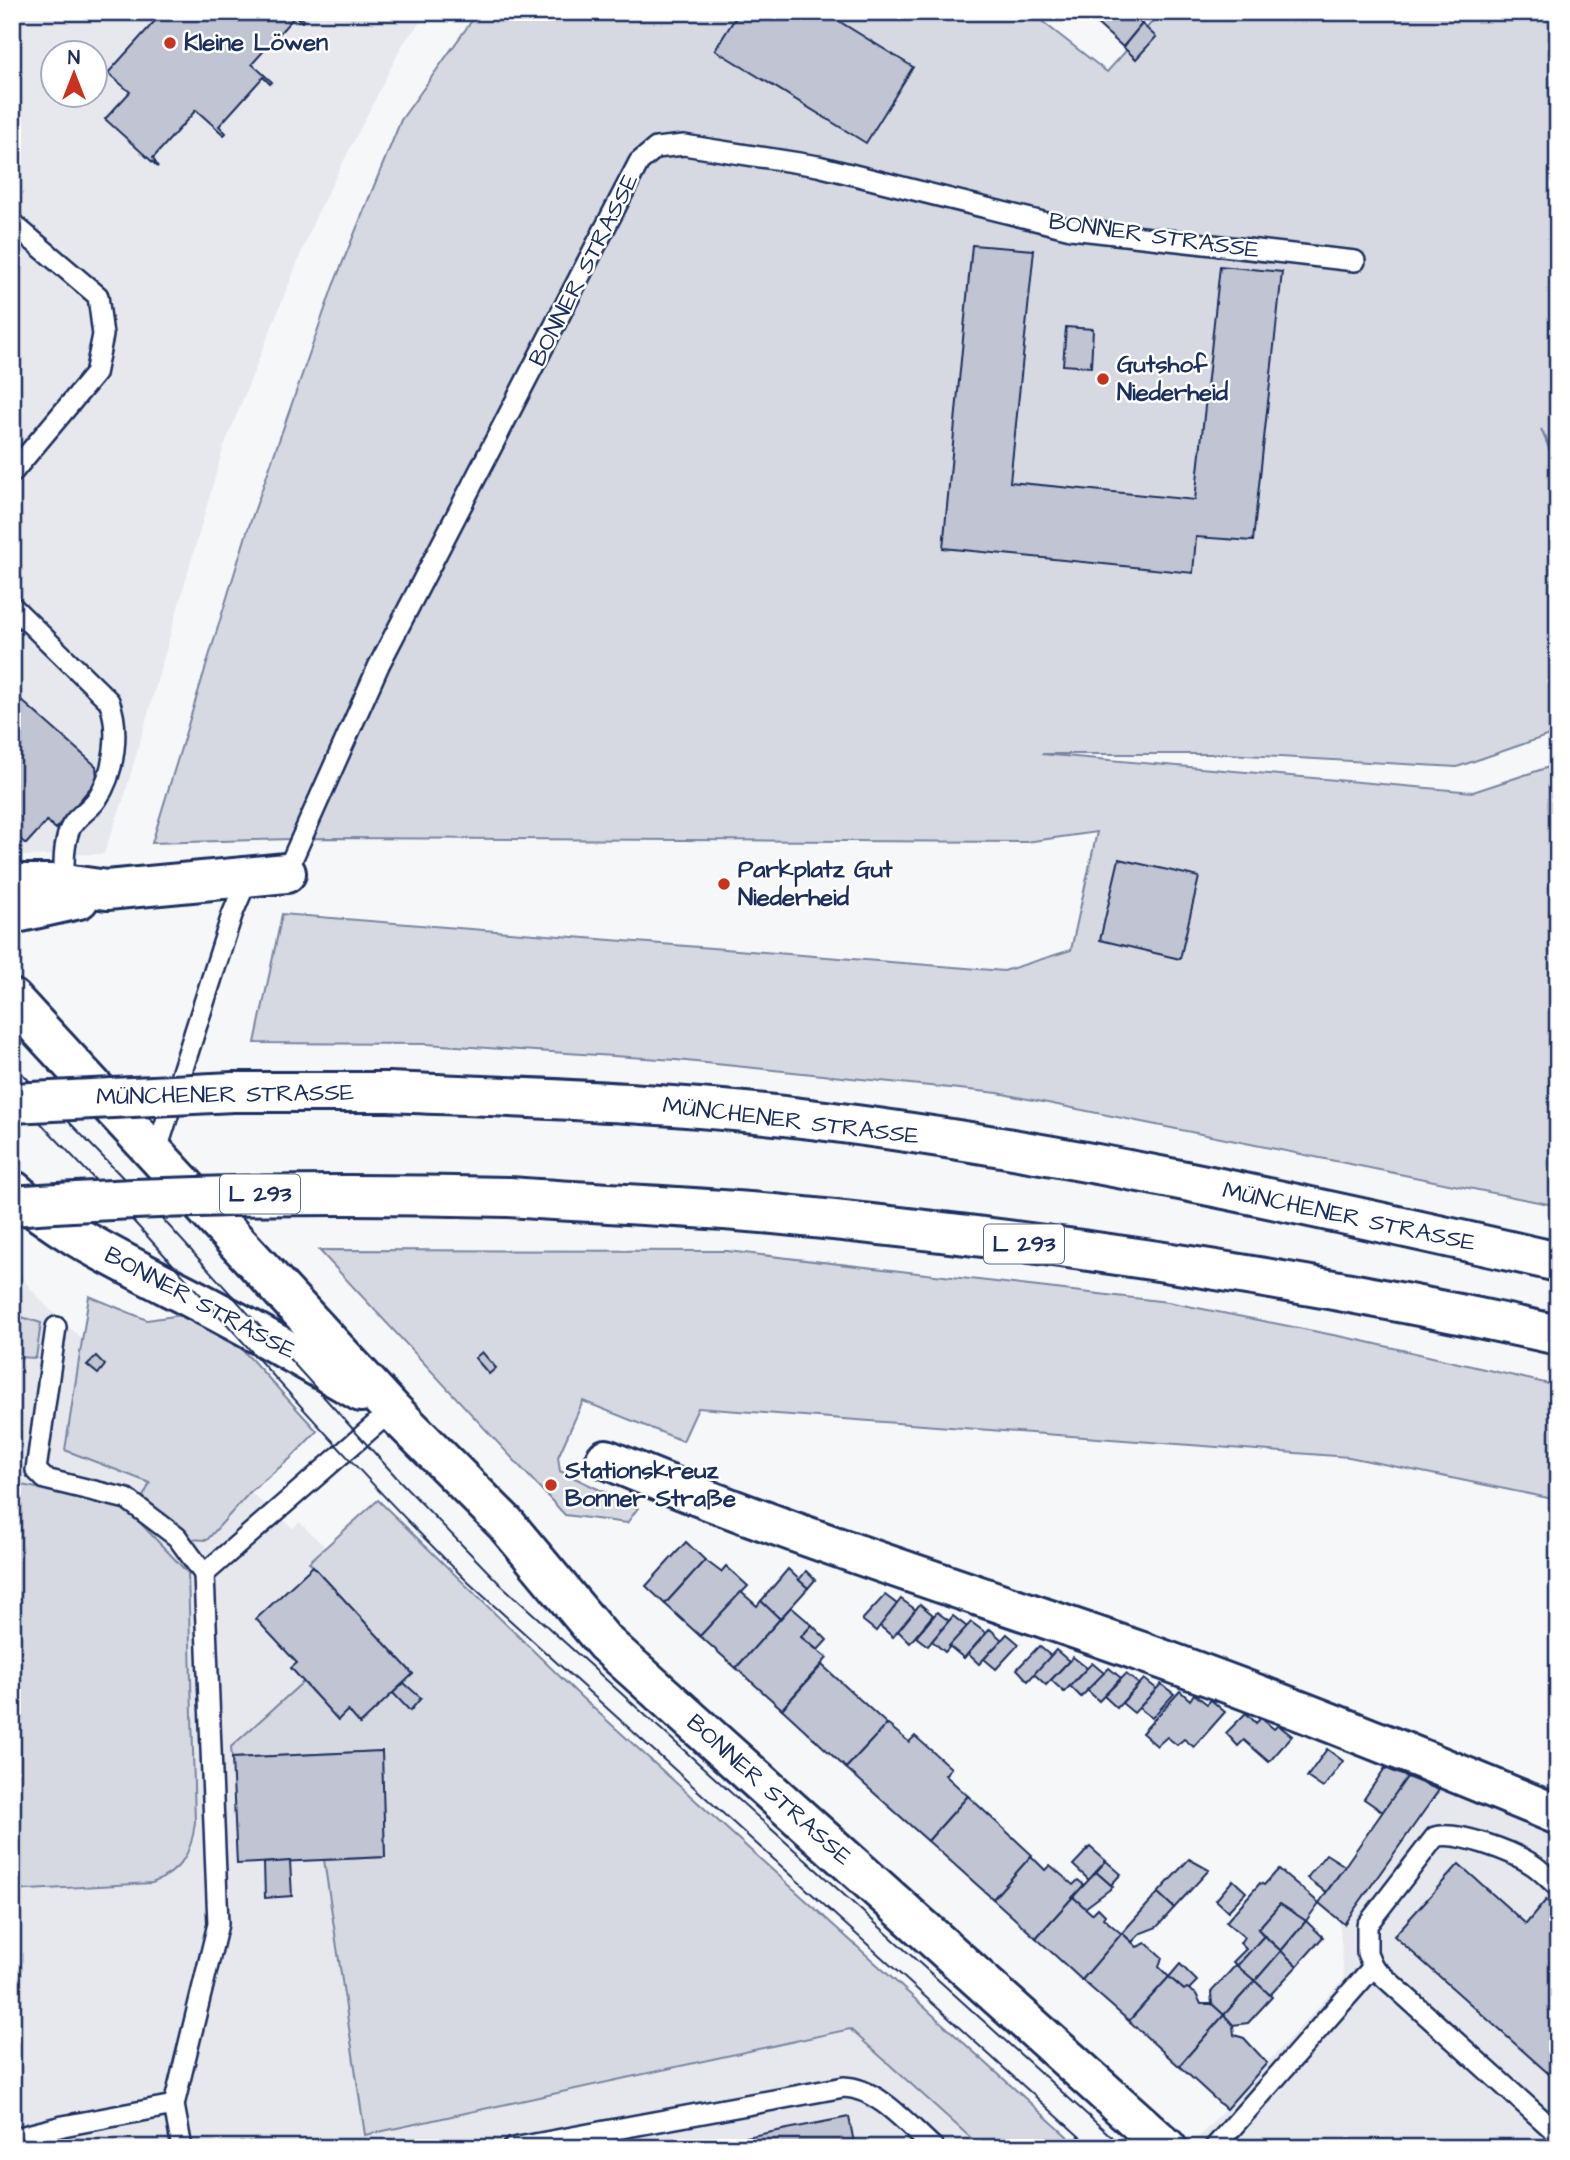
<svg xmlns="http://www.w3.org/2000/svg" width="1570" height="2160" font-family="'Architects Daughter',sans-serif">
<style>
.built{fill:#e6e8ee;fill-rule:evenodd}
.green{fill:#d6d9e2;stroke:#7884a0;stroke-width:2}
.building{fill:#c0c4d3;stroke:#1b2f5e;stroke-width:2}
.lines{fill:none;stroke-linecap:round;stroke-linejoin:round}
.lane-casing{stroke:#1b2f5e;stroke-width:24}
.street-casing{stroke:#1b2f5e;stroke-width:44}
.secondary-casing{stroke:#1b2f5e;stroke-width:44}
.highway-casing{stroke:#1b2f5e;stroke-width:44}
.lane{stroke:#fff;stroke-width:19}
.street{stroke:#fff;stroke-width:38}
.secondary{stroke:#fff;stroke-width:38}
.highway{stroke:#fff;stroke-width:38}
.tram{stroke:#1b2f5e;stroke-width:2}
.highway-bridge-casing{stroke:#1b2f5e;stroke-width:44;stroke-linecap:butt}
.highway-bridge{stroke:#fff;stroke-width:38}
.poi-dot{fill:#c8321e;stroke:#fff;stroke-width:2.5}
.labels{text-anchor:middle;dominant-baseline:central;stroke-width:5;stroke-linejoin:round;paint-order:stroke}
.shield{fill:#fff;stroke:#5f6d8e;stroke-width:2}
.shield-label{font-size:23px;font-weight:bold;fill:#1b2f5e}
.poi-label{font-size:24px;font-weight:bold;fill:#1b2f5e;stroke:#fff;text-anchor:start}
.street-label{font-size:24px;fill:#1b2f5e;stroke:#fff}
</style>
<rect width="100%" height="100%" fill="#f6f7f9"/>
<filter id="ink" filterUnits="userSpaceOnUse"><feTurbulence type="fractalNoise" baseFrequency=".0143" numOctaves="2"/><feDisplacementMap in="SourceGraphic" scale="14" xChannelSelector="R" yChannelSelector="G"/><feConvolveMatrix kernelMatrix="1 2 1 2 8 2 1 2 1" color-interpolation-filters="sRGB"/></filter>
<g filter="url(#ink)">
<!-- built -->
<g class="built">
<path d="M12,12H428L403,44L316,216L223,449L124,798L104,854L12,856ZM52,52H94V94H52Z"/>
<path d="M12,1266L44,1304L250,1492L293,1528L299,1522L577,1786L982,2148H12Z"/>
<path d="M1416,1757L1558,1815V2148H1209L1198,2138L1344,1979L1339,1916L1320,1900L1408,1775Z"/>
</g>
<!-- green -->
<g class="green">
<path d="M478,12H1030L1107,72L1161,12H1558V460L1541,429L1558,470V732L1457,767L1228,754H1041L1473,792L1558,764V1206L998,1093L676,1060L426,1044L255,1043L282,914L1004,971L1071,950L1097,832L1026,842L328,838L152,843L247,532L333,286L401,120Z"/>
<path d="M319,1250L727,1251L1168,1302L1363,1341L1558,1386V1500L1349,1457L698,1408L683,1441L583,1401L558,1457L560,1471L638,1508L627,1523L565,1515Z"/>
<path d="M89,1296L147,1320L188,1314L229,1335L317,1431L291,1458L250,1492L207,1540L188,1539L141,1501L150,1483L65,1450Z"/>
<path d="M12,1314L41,1323L36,1358L17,1357L12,1383Z"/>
<path d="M12,1483L124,1506L188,1573L195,1822C192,1852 181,1872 152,1883L12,1891Z"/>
<path d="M378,1500L580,1696L1080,2148H982L850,2029L365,2135L324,1860L385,1857L381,1751L232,1758L231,1747L303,1682L338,1719L348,1710L360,1723L413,1674L309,1562Z"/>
</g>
<!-- building -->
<g class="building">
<path d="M163,12H295L304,20L302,22L295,16L252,64L272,82L270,84L263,77L219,126L226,133L224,135L196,110L153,158L158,167L105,119L130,92L108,73Z"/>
<path d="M739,12H824L913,67L866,143L715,50Z"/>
<path d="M1084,12H1129L1142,24L1123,47Z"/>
<path d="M1142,24L1156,37L1136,59L1123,47Z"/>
<path d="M972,245L1034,250L1010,482L1195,500L1220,266L1282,272L1253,541L1196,537L1193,573L943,548Z"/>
<path d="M1066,327L1093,329L1091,367L1063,365Z"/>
<path d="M12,692L96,766L97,780L56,829L47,821L26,844L12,832Z"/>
<path d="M1119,859L1199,877L1180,959L1100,940Z"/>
<path d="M482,1352L496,1368L489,1374L475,1358Z"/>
<path d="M96,1356L105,1365L98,1374L87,1365Z"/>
<path d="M686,1542L705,1560L665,1604L646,1586Z"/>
<path d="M705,1560L721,1572L726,1566L748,1586L700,1636L665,1604Z"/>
<path d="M313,1566L413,1674L360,1724L348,1710L338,1720L291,1668L297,1663L256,1619Z"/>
<path d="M788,1569L808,1588L780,1619L761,1601Z"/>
<path d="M806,1571L815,1580L808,1588L799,1580Z"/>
<path d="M741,1592L757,1606L761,1601L780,1619L736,1668L700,1636Z"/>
<path d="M885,1595L897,1604L876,1631L862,1620Z"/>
<path d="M901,1599L916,1610L893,1637L880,1626Z"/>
<path d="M920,1604L933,1615L910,1643L898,1631Z"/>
<path d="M791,1607L812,1625L801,1637L827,1658L782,1709L736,1668Z"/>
<path d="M937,1612L949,1621L928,1646L916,1637Z"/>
<path d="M953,1616L967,1627L945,1652L932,1641Z"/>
<path d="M971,1622L986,1633L964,1658L949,1646Z"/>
<path d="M812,1625L827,1640L818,1650L801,1637Z"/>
<path d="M990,1629L1002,1640L979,1664L968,1654Z"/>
<path d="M1007,1634L1019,1644L996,1669L984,1659Z"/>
<path d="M1039,1646L1051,1656L1028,1681L1017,1669Z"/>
<path d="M1056,1650L1069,1661L1046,1685L1034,1674Z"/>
<path d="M1073,1657L1087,1668L1064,1692L1051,1680Z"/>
<path d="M1092,1663L1104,1673L1081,1697L1070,1686Z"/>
<path d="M822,1665L887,1724L846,1768L782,1709Z"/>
<path d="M1109,1668L1121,1678L1099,1701L1087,1690Z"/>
<path d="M1126,1674L1139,1684L1117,1708L1104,1696Z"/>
<path d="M1144,1679L1157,1689L1134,1713L1122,1703Z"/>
<path d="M404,1683L421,1698L410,1711L393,1693Z"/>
<path d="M1161,1684L1174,1694L1152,1718L1139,1708Z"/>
<path d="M1180,1691L1190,1700L1194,1694L1207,1704L1211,1700L1225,1712L1194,1747L1184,1739L1177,1745L1167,1737L1157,1746L1142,1733Z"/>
<path d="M1246,1713L1256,1723L1261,1718L1274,1729L1278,1725L1292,1736L1269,1762L1244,1740L1238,1746L1226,1733Z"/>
<path d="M887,1724L909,1742L915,1736L951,1768L945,1775L968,1796L928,1841L846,1768Z"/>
<path d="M1327,1749L1343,1761L1323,1788L1307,1777Z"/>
<path d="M382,1751L385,1857L237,1864L232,1758Z"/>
<path d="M1385,1768L1407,1777L1383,1812L1364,1799Z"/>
<path d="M1407,1777L1439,1790L1344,1924L1319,1903Z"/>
<path d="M968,1796L1032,1855L993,1899L928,1841Z"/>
<path d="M1090,1847L1106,1861L1089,1880L1073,1865Z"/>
<path d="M1326,1854L1345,1866L1326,1892L1307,1878Z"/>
<path d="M1031,1856L1045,1870L1050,1865L1073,1885L1078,1880L1084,1885L1036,1938L993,1899Z"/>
<path d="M1189,1859L1209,1870L1174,1908L1158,1893Z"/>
<path d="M290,1861L292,1896L265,1898L264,1863Z"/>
<path d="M1106,1861L1121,1874L1111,1885L1096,1872Z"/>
<path d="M1459,1864L1526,1924L1546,1900L1558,1910V2082L1394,1936Z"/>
<path d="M1279,1869L1319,1903L1306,1921L1280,1904L1258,1929L1264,1936L1237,1966L1233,1962L1246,1949L1240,1943L1244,1937L1226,1922L1260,1883L1264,1885Z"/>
<path d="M1096,1872L1113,1887L1085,1908L1073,1897Z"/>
<path d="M1233,1880L1246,1892L1228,1911L1216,1900Z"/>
<path d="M1158,1893L1174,1908L1157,1927L1141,1933L1132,1942L1122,1933Z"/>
<path d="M1073,1897L1092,1914L1098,1908L1105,1915L1103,1918L1123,1935L1082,1980L1036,1938Z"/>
<path d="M1280,1904L1306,1921L1281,1951L1258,1929Z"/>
<path d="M1306,1921L1323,1937L1297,1966L1281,1951Z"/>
<path d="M1122,1933L1137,1947L1146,1943L1162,1957L1159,1967L1169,1977L1129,2021L1082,1980Z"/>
<path d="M1264,1936L1281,1951L1255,1981L1237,1966Z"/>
<path d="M1281,1951L1297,1966L1270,1995L1255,1981Z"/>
<path d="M1180,1964L1197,1981L1189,1989L1184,1990L1169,1977Z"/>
<path d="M1236,1965L1255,1981L1224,2015L1212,2004L1211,1992Z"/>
<path d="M1169,1977L1184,1990L1187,1988L1196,1994L1201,2004H1212L1224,2015L1179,2066L1129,2021Z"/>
<path d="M1255,1981L1272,1997L1248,2023L1233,2025L1224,2015Z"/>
<path d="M1224,2015L1233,2025L1234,2035L1244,2038L1267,2063L1226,2109L1179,2066Z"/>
<path d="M849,2117L855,2148H690Z"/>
</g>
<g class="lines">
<defs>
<g id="lane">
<path d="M12,223L98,296L103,335L95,374L12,473"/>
<path d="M12,606L109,701C120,729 115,773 97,799C89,811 74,817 69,831C63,848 64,867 64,884"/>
<path d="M286,873L379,665L639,162L656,148L684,145L818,166L1071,229L1355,261"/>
<path d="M156,1153L232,915L249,875"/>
<path d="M56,1327L36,1470L45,1479L127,1499L177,1537L204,1574"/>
<path d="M1558,1887C1550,1880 1542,1871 1533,1865C1514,1852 1456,1830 1435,1837L1367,1925V1953L1373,1967L1558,2134"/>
<path d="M174,2105L218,1924L204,1574L392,1410"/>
<path d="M12,2139L63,2126L174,2105L182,2148"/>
<path d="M513,2148L844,2087C878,2088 909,2126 934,2148"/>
<path d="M1214,2148L1373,1967"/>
</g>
<g id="street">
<path d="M12,884H64L107,890L286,873"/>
<path d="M12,914L79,899"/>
<path d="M606,1459C781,1533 961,1588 1139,1651C1281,1701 1419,1757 1558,1815"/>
</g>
<g id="secondary">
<path d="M12,999L392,1410L505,1523L605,1643L1167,2148"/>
<path d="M14,1191C59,1232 115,1258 168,1286C234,1319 297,1355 361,1392"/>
</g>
<g id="highway">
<path d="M389,1092C529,1098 670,1102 810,1119C1062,1150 1311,1206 1558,1262"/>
<path d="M508,1197C596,1203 685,1206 774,1214C1035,1239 1302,1278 1558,1335"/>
</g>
</defs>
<!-- lane casing -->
<use href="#lane" class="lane-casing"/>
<!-- street casing -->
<use href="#street" class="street-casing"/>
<!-- secondary casing -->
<use href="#secondary" class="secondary-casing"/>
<!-- highway casing -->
<use href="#highway" class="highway-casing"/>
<!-- lane -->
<use href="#lane" class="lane"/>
<!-- street -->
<use href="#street" class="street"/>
<!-- secondary -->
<use href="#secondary" class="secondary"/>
<!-- highway -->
<use href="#highway" class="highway"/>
<!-- tram -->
<g class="tram">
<path d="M12,1063L160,1216L399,1480L498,1582L1124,2148"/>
<path d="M12,1094C170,1252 310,1426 469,1583L1092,2148"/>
</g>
<defs>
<g id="highway-bridge">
<path d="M12,1103L233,1092H389"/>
<path d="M12,1206C178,1194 342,1193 508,1197"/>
</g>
</defs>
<!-- highway-bridge casing -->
<use href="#highway-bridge" class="highway-bridge-casing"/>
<!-- highway-bridge -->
<use href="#highway-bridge" class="highway-bridge"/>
</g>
</g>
<!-- markers -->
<g class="poi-dot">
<circle cx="170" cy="43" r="7"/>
<circle cx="1103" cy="379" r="7"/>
<circle cx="724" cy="884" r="7"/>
<circle cx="551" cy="1485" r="7"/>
</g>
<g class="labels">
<!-- shield labels -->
<g class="shield">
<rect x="220" y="1174.5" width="80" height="39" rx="5"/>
<rect x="984" y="1224.5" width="80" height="39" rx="5"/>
</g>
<g class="shield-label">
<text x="260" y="1194">L 293</text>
<text x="1024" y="1244">L 293</text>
</g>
<!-- poi labels -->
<g class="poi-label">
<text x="184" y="43">Kleine Löwen</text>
<text x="1117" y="365">Gutshof<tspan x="1117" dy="28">Niederheid</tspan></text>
<text x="738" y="870">Parkplatz Gut<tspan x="738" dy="28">Niederheid</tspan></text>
<text x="565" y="1471">Stationskreuz<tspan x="565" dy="28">Bonner Straße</tspan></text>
</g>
<!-- street labels -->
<g class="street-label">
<text transform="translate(1154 236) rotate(8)">BONNER STRASSE</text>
<text transform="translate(584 270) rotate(-63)">BONNER STRASSE</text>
<text transform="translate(225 1095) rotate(-1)">MÜNCHENER STRASSE</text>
<text transform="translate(791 1121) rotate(7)">MÜNCHENER STRASSE</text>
<text transform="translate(1349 1217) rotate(12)">MÜNCHENER STRASSE</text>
<text transform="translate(200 1303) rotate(28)">BONNER STRASSE</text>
<text transform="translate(769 1790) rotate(42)">BONNER STRASSE</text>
</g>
</g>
<!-- margin -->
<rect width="1570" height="2160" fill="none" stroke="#fff" stroke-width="42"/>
<rect x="21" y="21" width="1528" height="2118" fill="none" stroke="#1b2f5e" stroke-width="2.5" filter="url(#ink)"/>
<!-- north arrow -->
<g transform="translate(74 74)"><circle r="33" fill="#ffffff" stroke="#a4acbf" stroke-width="2"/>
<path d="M0-5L12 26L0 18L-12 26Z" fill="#c8321e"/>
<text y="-10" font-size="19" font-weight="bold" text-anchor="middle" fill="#1b2f5e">N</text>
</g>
</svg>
